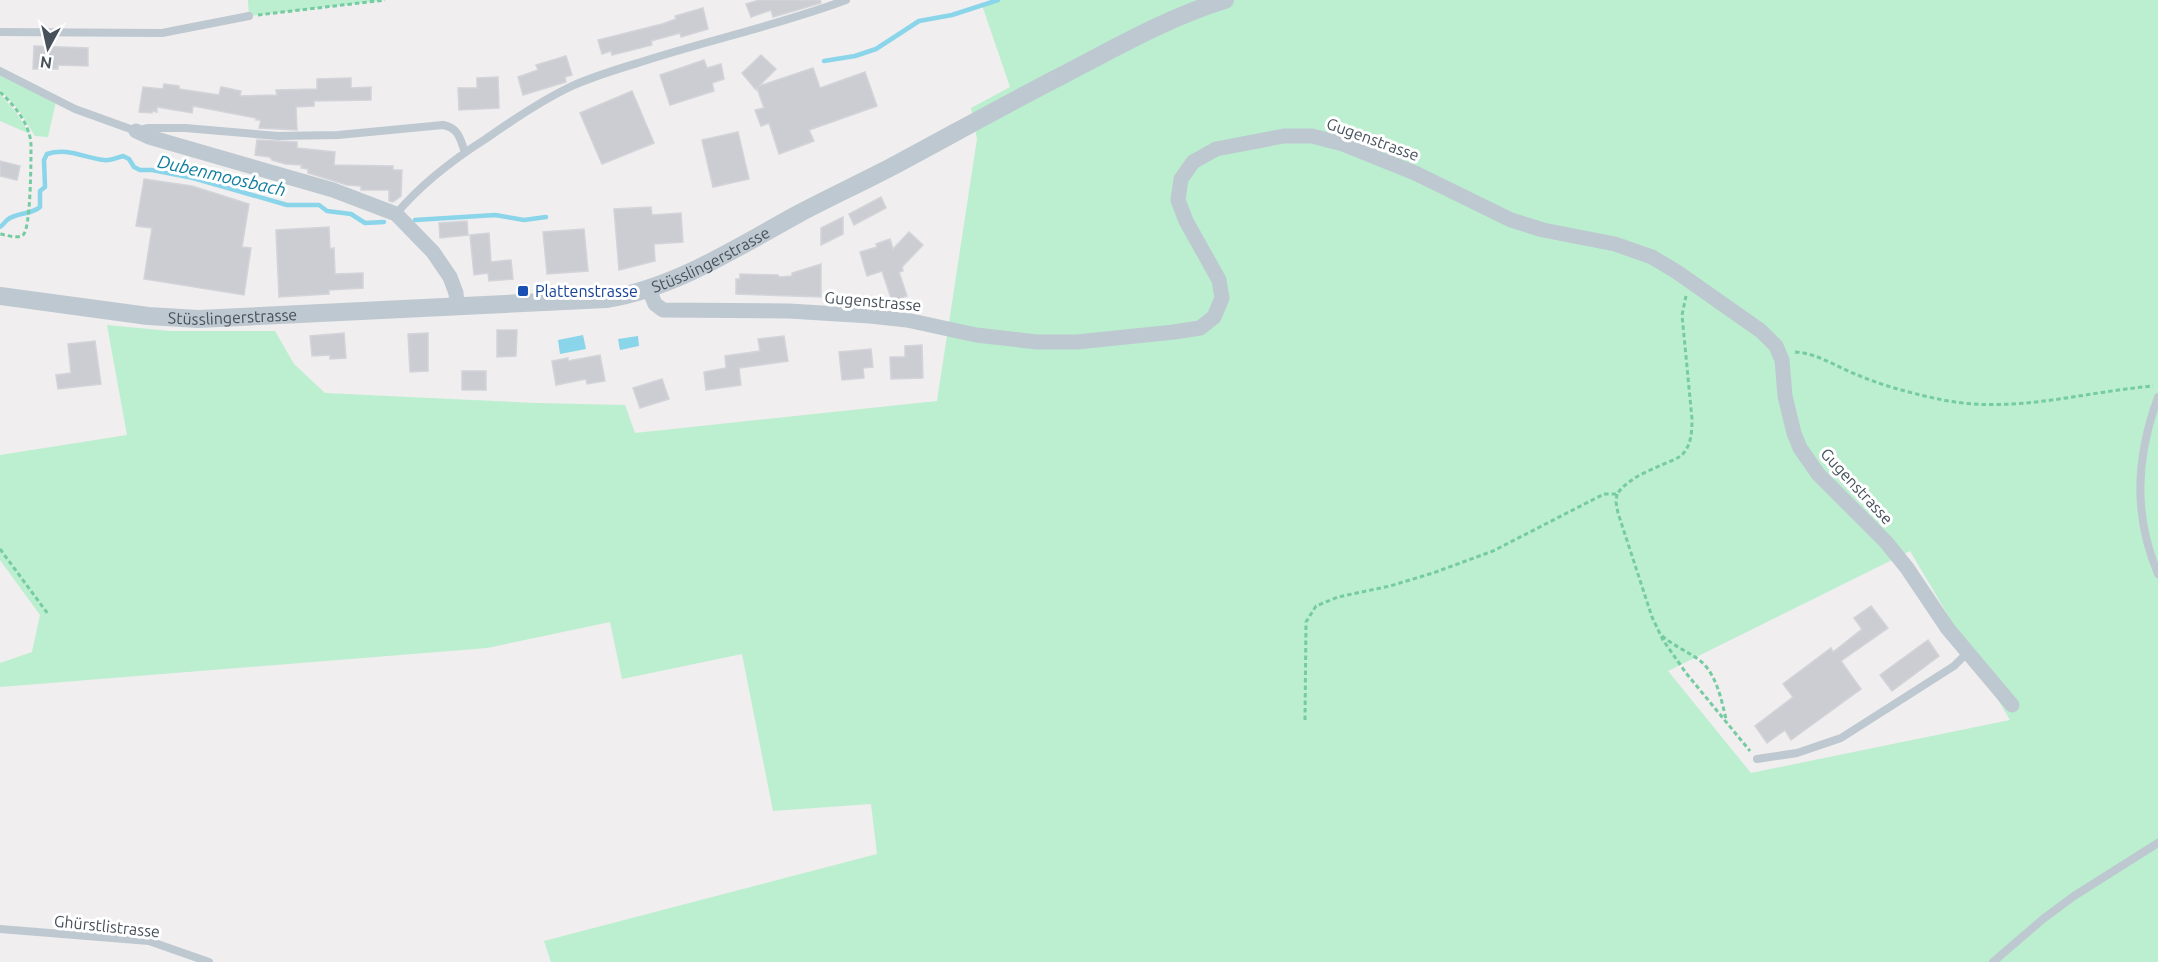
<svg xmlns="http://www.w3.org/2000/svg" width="2158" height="962" font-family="Ubuntu,sans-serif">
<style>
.green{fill:#bceed0;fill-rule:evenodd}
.water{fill:#8ad5ea}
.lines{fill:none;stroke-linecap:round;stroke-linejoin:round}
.stream{stroke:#8ad5ea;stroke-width:4.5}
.building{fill:#cbcdd3;stroke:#d2d4d9;stroke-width:1.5}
.path{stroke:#75cba2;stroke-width:3;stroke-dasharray:4.5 3;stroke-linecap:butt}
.service{stroke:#bec8d0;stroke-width:8}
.minor{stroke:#bec8d0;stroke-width:15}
.tertiary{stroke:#bec8d0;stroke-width:18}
.transit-dot{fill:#1a4fb4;stroke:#fff;stroke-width:2}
.labels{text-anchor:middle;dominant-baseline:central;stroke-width:6;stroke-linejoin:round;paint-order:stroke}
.street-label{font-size:16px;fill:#46515b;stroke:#fff}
.transit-label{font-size:16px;fill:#164399;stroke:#fff;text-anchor:start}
.water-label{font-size:18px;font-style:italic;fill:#0e7e9f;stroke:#fff}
</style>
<rect width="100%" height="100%" fill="#f0eeee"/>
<!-- green -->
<g class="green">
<path d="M248,0H385L249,16Z"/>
<path d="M998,0H2158V962H551L544,941L877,854L871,804L773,811L742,654L622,679L610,622L487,648L0,687V663L32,652L40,615L0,560V455L127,435L107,325L170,331H275L294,364L325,393L535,403L625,405L635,433L937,401L977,139L971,108L1010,87L982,5ZM1910,551L2010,720L1751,773L1668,671Z"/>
<path d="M0,75L56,101L48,137L35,136L18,109L0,90Z"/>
<path d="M0,94L15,111L30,134L0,121Z"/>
</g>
<!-- water -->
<g class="water">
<path d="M583,335L586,349L560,354L558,340Z"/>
<path d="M638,336L639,346L620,350L618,339Z"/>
</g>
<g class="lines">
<!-- stream -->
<g class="stream">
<path d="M824,61L855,56L876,49L919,21L952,15L998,0"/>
<path d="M415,220L495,215L524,220L546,217"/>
<path d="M0,227C3,225 5,222 7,220C17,212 31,215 40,207V191L45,187L44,160L47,154C68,147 84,158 104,160C111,161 116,158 123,156L129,159L134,167L140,170H152L193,178L287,205H319L327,211L351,214L365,223L384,222"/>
</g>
</g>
<!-- building -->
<g class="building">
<path d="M759,0H820L821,3L773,17L771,10L751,17L746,4Z"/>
<path d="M703,8L708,29L681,37L680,33L651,41L652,45L612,55L611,51L602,54L598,40L662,24L676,19L675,16Z"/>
<path d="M34,46L88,48V66L58,65V69H33Z"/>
<path d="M761,55L776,69L759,86L813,68L820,88L865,72L877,106L809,130L814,141L779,154L769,123L761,126L755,110L764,108L757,88L756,90L742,73Z"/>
<path d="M566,56L572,75L565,77L566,82L523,95L518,77L538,70L536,65Z"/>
<path d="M704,60L707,68L721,64L724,79L712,83L714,91L670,105L660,75Z"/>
<path d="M498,77L499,108L459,110L458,88H477V78Z"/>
<path d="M351,78V88L371,87V100L314,101V106L296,107L297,130L259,128L261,120H256V118L193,106L192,113L157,107V112L152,111V113L139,112L143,87L163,89L164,84L179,86V89L219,95L221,87L241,91L240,96L277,95L276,90L317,89V79Z"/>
<path d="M632,91L654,143L602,164L580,113Z"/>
<path d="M738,132L749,179L713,187L702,140Z"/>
<path d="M257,140L297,142V148L335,152L334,165L393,166V170H402L401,196L393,202L389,201V190H361V186L347,185L308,173V169L301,168L302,165L286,164L272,160L270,157L255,155Z"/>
<path d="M0,161L20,166L17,180L0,176Z"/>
<path d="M144,179L192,186L249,204L242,247L251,248L244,295L144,279L152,228L136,226Z"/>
<path d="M881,197L886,208L854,225L849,214Z"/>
<path d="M651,207L652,215L681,213L683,242L654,244L655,261L619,270L614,209Z"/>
<path d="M843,217V234L821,245V228Z"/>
<path d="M467,221L468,235L440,238L439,223Z"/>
<path d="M329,227L330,249L334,248L335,274L363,273V288L329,290V294L279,297L276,230Z"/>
<path d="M584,229L588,271L547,274L543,232Z"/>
<path d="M909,232L923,245L902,267L903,271L899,272L907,296L892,301L882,271L867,276L860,252L877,247L876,244L890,239L893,249Z"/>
<path d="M489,233L491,262L511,260L513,279L489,281L488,273L474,275L470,235Z"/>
<path d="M821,264V297L736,294V279H740V274L778,275L779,277L792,276V273Z"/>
<path d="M497,330H517L516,356L497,357Z"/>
<path d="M344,333L346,358L330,359V355L312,356L310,336Z"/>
<path d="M428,333V371L410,372L408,334Z"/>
<path d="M784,336L788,361L739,368L741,385L706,390L704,372L726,368L725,356L760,351L758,339Z"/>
<path d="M95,341L101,384L58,389L56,375L71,373L68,344Z"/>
<path d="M922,345L923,378L891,379L890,357H905V346Z"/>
<path d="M871,349L873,367L863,368L864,378L842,380L839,352Z"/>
<path d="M600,355L605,381L587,384L586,379L556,385L552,361L568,358V361Z"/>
<rect x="462" y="371" width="24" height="19"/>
<path d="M662,379L669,399L640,408L633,388Z"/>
<path d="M1871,606L1888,628L1841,661L1861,689L1791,740L1785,730L1767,743L1755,726L1793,697L1783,684L1831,648L1833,652L1862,629L1854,618Z"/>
<path d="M1928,640L1939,656L1892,691L1880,675Z"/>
</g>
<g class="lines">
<!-- path -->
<g class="path">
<path d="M258,15L385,0"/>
<path d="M0,92C15,106 30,124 31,145C31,158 31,229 23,235C18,239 6,235 0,234"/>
<path d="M1795,352C1817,353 1835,366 1855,374C1883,386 1914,394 1943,400C2013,414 2083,392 2153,386"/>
<path d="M1617,494L1616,502L1618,513L1652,617L1663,640L1686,673L1750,751"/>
<path d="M0,549L48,614"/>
<path d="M1662,636C1673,645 1686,651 1698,659C1716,672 1721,698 1726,719"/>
<path d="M1305,720L1306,622L1316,606L1338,597L1390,586L1433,573L1493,551L1604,494H1617C1631,474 1661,467 1681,456C1691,446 1692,434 1692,419L1682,315L1686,296"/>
</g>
<!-- service -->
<g class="service">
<path d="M0,32L162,33L249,16"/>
<path d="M0,71L75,109L136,131L148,128H185L278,136L338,135L443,125C459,128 460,139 465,152"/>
<path d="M396,214C421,184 454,159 487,138C514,119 542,100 572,86C594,76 618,69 641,62C709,40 779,25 846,0"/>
<path d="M2158,397C2136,458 2133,514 2158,574"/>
<path d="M1757,759L1797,753L1841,738L1954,666L1967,653"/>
<path d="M0,929L149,941L209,962"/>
<path d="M1993,962L2043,919L2074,896L2158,843"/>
</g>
<!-- minor -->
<g class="minor">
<path d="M136,131L149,137L333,190L396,214L433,252L450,277L456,293L457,305"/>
<path d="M649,289L655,304L663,310L789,311L870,316L907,320L976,335L1037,342H1077L1174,332L1200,328L1214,317L1222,298L1219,280L1186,221L1178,200L1181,179L1193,162L1216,149L1284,136H1312L1343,144L1415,173L1511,220L1543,230L1615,244L1652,257L1677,272L1761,331L1776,346L1782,360L1785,396L1794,433L1800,448L1818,474L1886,542L1907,568L1948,629L2012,705"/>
</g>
<!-- tertiary -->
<path class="tertiary" id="s1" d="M0,296L148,316L198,319L606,299C676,288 739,246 800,213C832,196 865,181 897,164C953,134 1008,103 1065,74C1117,47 1169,17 1225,0"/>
</g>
<!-- markers -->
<rect class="transit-dot" x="517" y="285" width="12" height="12" rx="3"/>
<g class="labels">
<!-- street labels -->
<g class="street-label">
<text transform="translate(1373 139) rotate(20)">Gugenstrasse</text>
<text stroke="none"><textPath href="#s1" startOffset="720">Stüsslingerstrasse</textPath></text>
<text transform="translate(873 301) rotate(5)">Gugenstrasse</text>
<text stroke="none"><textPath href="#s1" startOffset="234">Stüsslingerstrasse</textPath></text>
<text transform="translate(1857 486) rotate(47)">Gugenstrasse</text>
<text transform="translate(107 926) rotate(6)">Ghürstlistrasse</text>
</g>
<!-- transit labels -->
<g class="transit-label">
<text x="535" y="291">Plattenstrasse</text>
</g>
<!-- water labels -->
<g class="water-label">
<text transform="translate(222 175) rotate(13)">Dubenmoosbach</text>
</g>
</g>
<!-- north arrow -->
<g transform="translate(48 48) rotate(188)" stroke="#ffffff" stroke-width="4.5" paint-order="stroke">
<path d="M0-4.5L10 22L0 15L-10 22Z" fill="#46515b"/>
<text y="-9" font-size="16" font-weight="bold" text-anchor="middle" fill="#46515b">N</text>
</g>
</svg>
